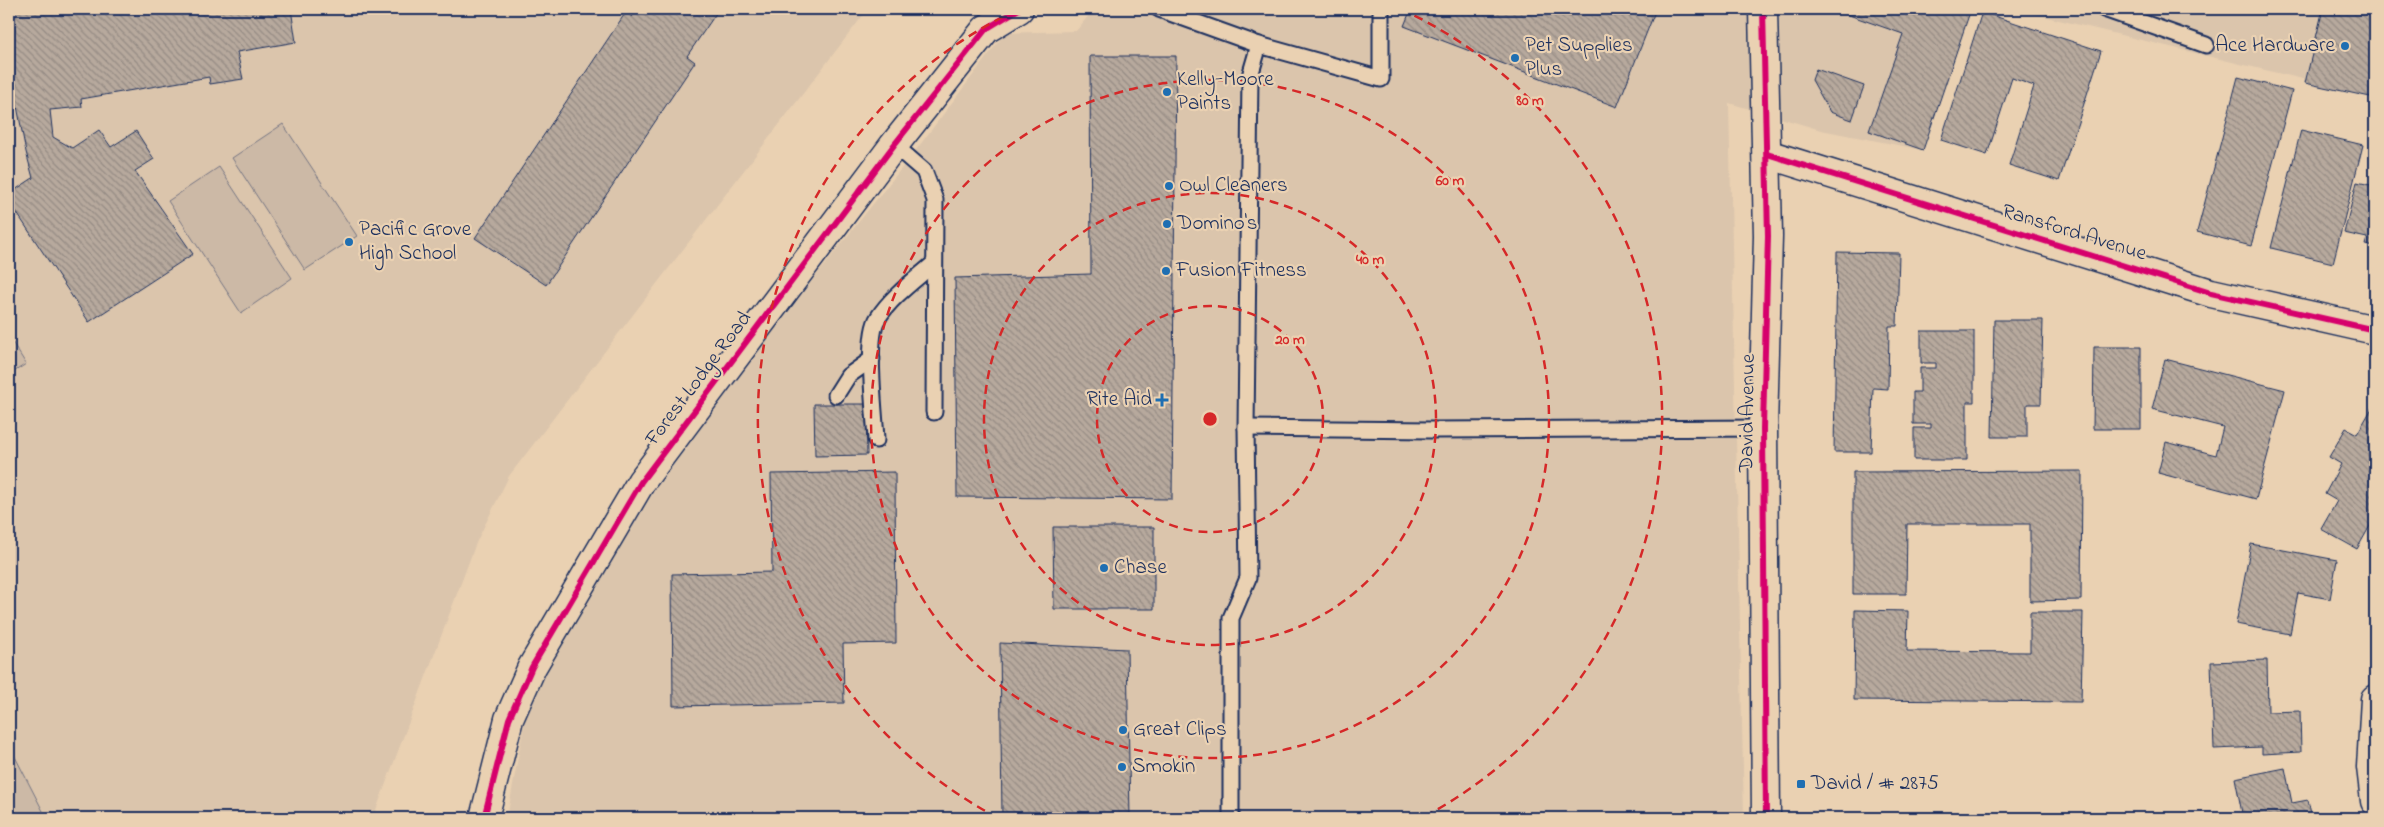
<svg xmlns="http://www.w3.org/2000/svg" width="2384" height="827" font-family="'Indie Flower',sans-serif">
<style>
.built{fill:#dbc5ac}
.grass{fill:#ccb9a6;stroke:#747482}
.building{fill:url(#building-back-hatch);stroke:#1b2f5e}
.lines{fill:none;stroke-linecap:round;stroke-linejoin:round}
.service-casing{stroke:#1b2f5e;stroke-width:19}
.minor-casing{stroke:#1b2f5e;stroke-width:31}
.tertiary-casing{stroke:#1b2f5e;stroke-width:31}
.service{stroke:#ead1b2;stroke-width:15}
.minor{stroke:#ead1b2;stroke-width:28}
.tertiary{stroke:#ead1b2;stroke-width:28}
.cycleway-casing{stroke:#ead1b2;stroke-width:9}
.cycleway{stroke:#d6006c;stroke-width:6}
.ring{fill:none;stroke:#d62828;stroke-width:2.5;stroke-dasharray:9 6}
.poi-dot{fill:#1f6fb2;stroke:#ead1b2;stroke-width:2}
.labels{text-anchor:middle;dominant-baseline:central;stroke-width:4.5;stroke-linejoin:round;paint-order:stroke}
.poi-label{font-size:21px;fill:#1b2f5e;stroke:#ead1b2;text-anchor:start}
.street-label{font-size:21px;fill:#1b2f5e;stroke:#ead1b2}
.centre{fill:#d62828;stroke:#ead1b2;stroke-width:2.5}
.ring-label{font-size:15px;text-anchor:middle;font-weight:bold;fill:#d62828;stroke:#ead1b2;stroke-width:4.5;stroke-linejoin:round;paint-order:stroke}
</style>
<defs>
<pattern id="building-back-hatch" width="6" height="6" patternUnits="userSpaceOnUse" patternTransform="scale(1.25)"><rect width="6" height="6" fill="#b7a99d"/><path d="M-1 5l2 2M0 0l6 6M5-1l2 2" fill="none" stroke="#948a83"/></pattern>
</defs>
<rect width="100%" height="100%" fill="#ead1b2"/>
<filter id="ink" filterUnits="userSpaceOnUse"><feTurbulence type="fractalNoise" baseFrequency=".02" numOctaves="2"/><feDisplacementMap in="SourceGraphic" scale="10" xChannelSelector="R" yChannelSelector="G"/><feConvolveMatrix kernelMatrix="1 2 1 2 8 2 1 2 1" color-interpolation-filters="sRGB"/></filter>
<g filter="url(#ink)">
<!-- built -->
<g class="built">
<path d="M9,9H868L509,476L476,543L373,818H9Z"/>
<path d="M1094,9H1971L1923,150L1821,130L1729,103L1744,818H507L528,703L682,444L916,150L1005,33L1076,31Z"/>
<path d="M2014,9H2375V95L2348,90Z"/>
</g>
<!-- grass -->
<g class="grass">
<path d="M283,124L357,236L305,270L232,158Z"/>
<path d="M219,167L292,278L241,313L168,201Z"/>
<path d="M9,337L26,364L9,375Z"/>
<path d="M9,745L45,815L47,818H9Z"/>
</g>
<!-- building -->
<g class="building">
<path d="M9,9H291L296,42L237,52L243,79L210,84L209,77L81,99L82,107L50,110L53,137L72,148L99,130L111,147L136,131L154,159L135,171L193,254L89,322L9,201V194L33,178L26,152L9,65Z"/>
<path d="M637,9H719L687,56L695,62L546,285L475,238L626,12L632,17Z"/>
<path d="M1411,9H1656L1617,107L1404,26Z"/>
<path d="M1832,9H1971L1923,150L1869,131L1903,34Z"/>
<path d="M2323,9H2375V98L2305,83Z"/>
<path d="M1982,12L2101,51L2059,181L2009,165L2034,86L2012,78L1987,155L1941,140Z"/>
<path d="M1090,56H1176L1172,499L957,497L955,278L1091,274Z"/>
<path d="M1816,69L1864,86L1852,120L1830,112L1812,80Z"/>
<path d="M2238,77L2292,91L2251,246L2197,232Z"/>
<path d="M2301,130L2363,145L2333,263L2271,248Z"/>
<path d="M2357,182L2375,186V247L2365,245L2367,238L2344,233Z"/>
<path d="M1837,252L1899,253L1897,326H1889L1888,389L1873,388L1871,452H1834Z"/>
<path d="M1994,320H2043L2041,404H2027V437H1992Z"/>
<path d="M1921,331H1974V402H1967V460H1914V428H1931V424H1913V392H1920V368H1936V363H1921Z"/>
<path d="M2094,347H2141V429H2093Z"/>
<path d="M2165,359L2285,390L2256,499L2158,473L2166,442L2216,455L2223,427L2152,409Z"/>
<path d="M2375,403V517L2357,549L2321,529L2337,501L2325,494L2341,464L2329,457L2346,428L2357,434Z"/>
<path d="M814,404H866L867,455L815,456Z"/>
<path d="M2082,471L2081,600L2030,601V524H1907L1906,594H1853V472Z"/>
<path d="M895,472L896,643L843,644L844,703L673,706L672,574L772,572L771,474Z"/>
<path d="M1053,527H1154V609H1054Z"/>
<path d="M2251,544L2337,560L2330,599L2298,593L2290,634L2236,624Z"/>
<path d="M1855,610L1908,611L1907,651L2030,652V612H2083L2081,702L1854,700Z"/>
<path d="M1000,643L1127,649L1130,818H1002Z"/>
<path d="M2267,660L2268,712L2300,711L2301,752L2262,754V747L2214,749L2211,662Z"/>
<path d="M2285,768L2292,803L2308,800L2312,818H2243L2235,778Z"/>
</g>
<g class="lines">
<defs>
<g id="service">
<path d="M1159,9L1259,45L1381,79V9"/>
<path d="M2104,9L2206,45"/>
<path d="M894,145L924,171L935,200L934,412"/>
<path d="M836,395L848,376L872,359"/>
<path d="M1246,428L1431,430L1763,428"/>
<path d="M876,440C875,414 865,337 878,318C891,297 915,280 933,264"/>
<path d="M1231,818V618L1248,578L1246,428L1250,76L1259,45"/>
</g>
<g id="minor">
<path d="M1767,154L2211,293L2375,330"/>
<path d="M2375,699L2371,767L2375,801"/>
<path d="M484,818L509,719L532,667L641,482L894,145L986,29L1019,9"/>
</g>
<path id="tertiary" d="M1763,9L1768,236L1763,428L1766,818"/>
</defs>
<!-- service casing -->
<use href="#service" class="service-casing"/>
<!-- minor casing -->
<use href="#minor" class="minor-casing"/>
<!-- tertiary casing -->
<use href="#tertiary" class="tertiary-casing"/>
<!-- service -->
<use href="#service" class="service"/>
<!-- minor -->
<use href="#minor" class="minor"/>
<!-- tertiary -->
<use href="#tertiary" class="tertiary"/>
<defs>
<g id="cycleway">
<path d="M1763,9L1768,236L1763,428L1766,818"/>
<path d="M1767,154L2211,293L2375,330"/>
<path d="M484,818L509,719L532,667L641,482L894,145L986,29L1019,9"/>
</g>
</defs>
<!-- cycleway casing -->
<use href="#cycleway" class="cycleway-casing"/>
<!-- cycleway -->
<use href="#cycleway" class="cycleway"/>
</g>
</g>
<!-- distance rings -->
<g class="ring">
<circle cx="1210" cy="419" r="113"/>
<circle cx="1210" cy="419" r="226"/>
<circle cx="1210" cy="419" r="339"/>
<path d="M998 818A452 452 0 0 1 1019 9M1401 9A452 452 0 0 1 1422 818"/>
</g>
<!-- markers -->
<g class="poi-dot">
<circle cx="2345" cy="46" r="5"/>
<circle cx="1515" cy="58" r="5"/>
<circle cx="1167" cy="92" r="5"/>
<circle cx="1169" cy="186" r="5"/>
<circle cx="1167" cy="224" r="5"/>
<circle cx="349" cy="242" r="5"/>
<circle cx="1166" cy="271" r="5"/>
<path d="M1159.5 392.5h5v5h5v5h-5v5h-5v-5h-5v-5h5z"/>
<circle cx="1104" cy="568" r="5"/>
<circle cx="1123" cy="730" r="5"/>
<circle cx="1122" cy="767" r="5"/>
<rect x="1796" y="779" width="10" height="10" rx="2.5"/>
</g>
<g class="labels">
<!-- poi labels -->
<g class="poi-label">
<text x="1525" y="46">Pet Supplies<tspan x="1525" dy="24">Plus</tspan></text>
<text x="2335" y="46" text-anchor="end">Ace Hardware</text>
<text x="1177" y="80">Kelly-Moore<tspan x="1177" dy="24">Paints</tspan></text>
<text x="1179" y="186">Owl Cleaners</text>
<text x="1177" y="224">Domino's</text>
<text x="359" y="230">Pacific Grove<tspan x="359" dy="24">High School</tspan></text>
<text x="1176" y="271">Fusion Fitness</text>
<text x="1152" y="400" text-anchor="end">Rite Aid</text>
<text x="1114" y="568">Chase</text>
<text x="1133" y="730">Great Clips</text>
<text x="1132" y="767">Smokin</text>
<text x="1811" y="784">David / # 2875</text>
</g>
<!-- street labels -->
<g class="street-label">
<text transform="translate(2074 233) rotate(17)">Ransford Avenue</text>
<text transform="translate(699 379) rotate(-53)">Forest Lodge Road</text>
<text transform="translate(1748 413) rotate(-89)">David Avenue</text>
</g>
</g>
<circle cx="1210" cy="419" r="8" class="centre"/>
<g class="ring-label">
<text x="1530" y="105">80 m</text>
<text x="1450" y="185">60 m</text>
<text x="1370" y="264">40 m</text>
<text x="1290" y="344">20 m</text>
</g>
<!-- margin -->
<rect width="2384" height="827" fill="none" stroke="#ead1b2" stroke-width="30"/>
<rect x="15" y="15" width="2354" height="797" fill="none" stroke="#1b2f5e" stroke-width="2" filter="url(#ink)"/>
</svg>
